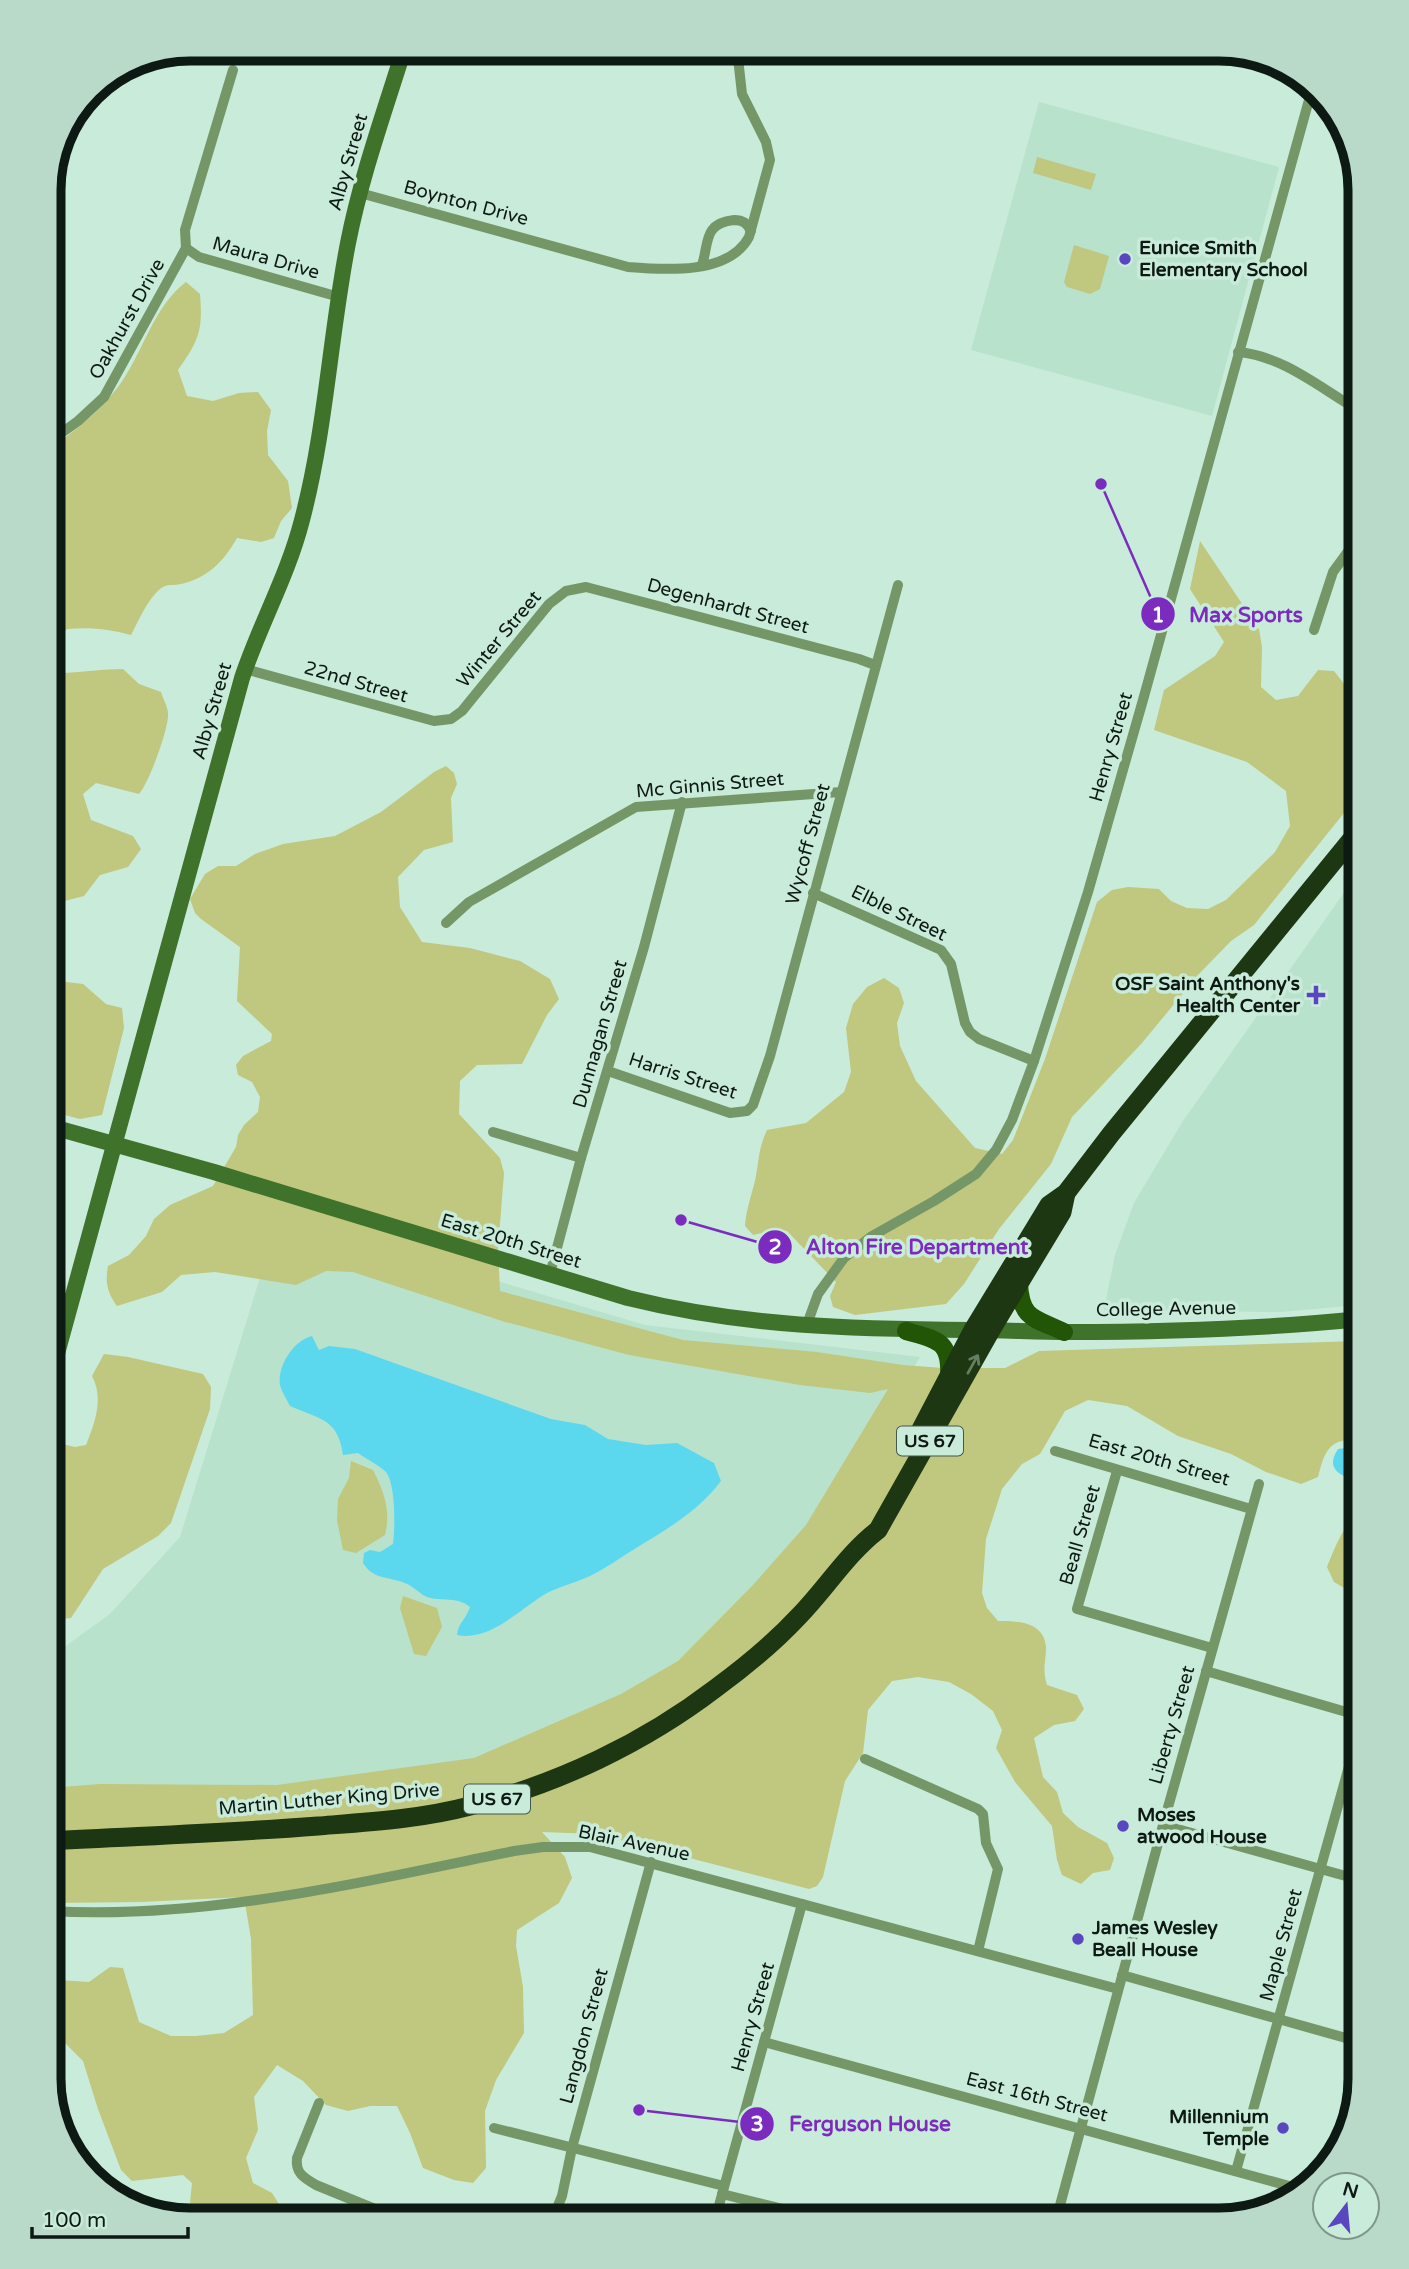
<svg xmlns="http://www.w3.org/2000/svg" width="1409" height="2269" font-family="'Varela Round',sans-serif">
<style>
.built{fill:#b8e2cc}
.green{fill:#c0c77e}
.water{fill:#5cd8ee}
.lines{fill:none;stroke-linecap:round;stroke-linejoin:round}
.street{stroke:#759768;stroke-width:10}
.secondary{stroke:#3f722a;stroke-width:16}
.primary{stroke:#225505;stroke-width:18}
.highway{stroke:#1d3712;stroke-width:19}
.oneway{stroke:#627f62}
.poi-dot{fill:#5947bf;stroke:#c9ebd9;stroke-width:2.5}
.labels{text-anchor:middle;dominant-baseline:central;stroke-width:7;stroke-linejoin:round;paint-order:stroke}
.shield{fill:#c9ebd9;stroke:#45584e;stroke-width:2}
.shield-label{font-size:18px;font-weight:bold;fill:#0d1913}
.street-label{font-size:19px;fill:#0d1913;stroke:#c9ebd9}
.poi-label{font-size:19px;font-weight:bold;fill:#0d1913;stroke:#c9ebd9;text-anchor:start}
.rim{fill:none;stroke:#0d1913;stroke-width:9}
.leader{fill:none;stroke:#7b2cbf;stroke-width:2.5}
.callout-dot{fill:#7b2cbf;stroke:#c9ebd9;stroke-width:2.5}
.mark-label{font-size:21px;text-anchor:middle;font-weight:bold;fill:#fff}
.callout-label{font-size:21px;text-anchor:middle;font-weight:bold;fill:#7b2cbf;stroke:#c9ebd9;stroke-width:7;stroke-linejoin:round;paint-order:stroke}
</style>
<rect width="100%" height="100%" fill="#c9ebd9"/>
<!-- built -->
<g class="built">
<path d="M1039,102L1279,167L1212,416L971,350Z"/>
<path d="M1360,870V1305L1280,1312L1104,1310L1115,1255L1134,1203L1183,1121Z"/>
<path d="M279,1216L645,1325L920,1357L813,1534L667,1680L484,1771L49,1807V1658L110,1614L180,1537Z"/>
</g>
<!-- green -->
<g class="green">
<path d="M1037,157L1096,174L1091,190L1033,173Z"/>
<path d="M1074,245L1109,256L1100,289L1090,294L1067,287L1064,282Z"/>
<path d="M186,282L200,294C203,331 199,340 178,370L187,396L213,401L239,393L258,392L271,410L267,431L268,455L288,481L292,508L281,521L274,538L261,542L237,538C224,561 208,578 181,584C173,586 167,583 160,589C147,600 139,620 131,635C109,629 90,627 67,629C51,645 55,653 64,673C84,672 103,669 123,669L139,684L161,692C163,699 168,707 168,714C169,728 149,783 139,794L96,783L83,794L91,820L133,836L141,849L128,867L100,875L84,896L49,905V450C74,431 99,412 118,387C143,354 152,308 186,282Z"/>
<path d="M1200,541L1259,629L1262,647L1261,687L1276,700L1298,696L1318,670L1334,671L1360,704V793L1254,925L1231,941L1199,974L1142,1043L1072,1117L1051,1164L999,1229L964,1284L946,1304L855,1315L833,1307L830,1296L836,1282L787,1231L774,1230L753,1235L745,1226C746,1210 751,1197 755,1181C759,1162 758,1149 767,1130L806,1123L844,1092L851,1072L846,1028L853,1004L867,987L884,978L899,988L904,1003L897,1023L900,1046L916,1081L975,1148L1002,1154L1013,1140L1045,1059L1097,902L1112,890L1128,887L1159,889L1171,901L1187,908L1208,909L1226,900L1275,852L1290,826L1286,791L1247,762L1154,730L1164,690L1215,656L1224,642L1190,589Z"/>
<path d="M446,766L454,773L457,784L451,798L453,842L424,850L398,877L400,907L422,942L470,948L520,961L550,979L559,999L547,1015L522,1064L477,1065L460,1081L459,1114L500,1158L504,1173L498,1249L500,1291L683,1340L817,1352L903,1365L943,1368H1005L1039,1351L1360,1341V1440C1329,1438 1325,1450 1318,1477L1301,1484L1266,1472L1231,1454L1178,1436L1127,1406L1088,1400L1065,1411L1040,1454L1022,1464L1002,1489L986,1539L982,1593L987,1608L998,1621C1017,1621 1044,1621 1046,1647C1046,1662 1042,1669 1047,1685L1077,1695L1084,1709L1075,1721L1054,1725L1034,1738L1043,1777L1057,1792L1063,1813L1078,1827L1107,1843L1114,1858L1110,1870L1093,1873L1081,1884L1062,1875L1057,1860L1052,1826L1015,1782L996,1748L1002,1730L993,1711L971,1694L949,1682L918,1677L892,1681L868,1710L863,1753L845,1781L823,1877L817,1886L809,1889L597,1834L542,1832L565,1857L572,1878L559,1903L517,1930L516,1946L523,1987L524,2033L496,2080L485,2111L486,2168L473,2183L454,2180L423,2168L410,2133L397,2106H370L348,2111L326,2105L303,2081L277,2065L254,2097L258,2130L246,2158L253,2183L272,2193L289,2220H183L190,2203L192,2183L183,2175L132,2181L121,2170L98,2109L83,2061L49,2027V1963L59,1980L89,1982L110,1967L123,1968L139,2022L171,2036H196L224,2033L253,2015L251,1939L244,1897L141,1902L49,1903V1788L100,1784L277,1785L474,1758L621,1694L678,1661L753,1585L806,1525L888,1389L870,1393L800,1385L629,1355L502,1321L353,1272L326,1271L296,1285L215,1272L181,1275L162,1292L117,1306C107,1292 105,1282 108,1266L129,1255L146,1236L154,1219L170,1205L213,1186L236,1147L238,1135L244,1125L258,1112L260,1097L252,1082L238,1075L236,1065L243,1056L271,1041L272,1034L237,1001L240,947L201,919L195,913L190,899L205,874L218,866H236L255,854L283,844L335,836L381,812L434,772Z"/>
<path d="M49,980L83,984L106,1004L122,1008L124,1028L102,1115L80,1119L49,1111Z"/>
<path d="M104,1354L128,1357L203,1374L211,1387L210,1409L171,1523L158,1536L103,1569L71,1618L49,1620V1441L75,1447L86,1445C95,1423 104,1398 92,1376Z"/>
<path d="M351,1461L373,1470C384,1492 391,1510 385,1535L356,1553L343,1550L337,1520L338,1499L349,1478Z"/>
<path d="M1360,1510V1597L1334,1582L1327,1567C1335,1547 1344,1524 1360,1510Z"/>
<path d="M403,1596L437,1608L442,1627L426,1656L414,1654L400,1608Z"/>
</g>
<!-- water -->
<g class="water">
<path d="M312,1336L319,1350L329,1346L355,1349L551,1419L585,1425L608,1439L646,1445L677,1443L714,1463L721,1481C698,1512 665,1530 633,1550C620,1558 606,1568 592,1575C578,1582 561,1586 547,1593C521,1608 490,1642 457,1635C458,1623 467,1618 470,1607C457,1596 441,1602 427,1597C420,1594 414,1587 407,1584C391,1576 374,1581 363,1563L364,1553L370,1550L380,1552L393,1544C395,1528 396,1485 386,1472C379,1465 366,1459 358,1453L343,1455C338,1418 319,1419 290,1406C287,1400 282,1392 280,1385C277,1366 294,1340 312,1336Z"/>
<path d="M1345,1448L1360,1460V1485C1345,1475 1323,1472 1338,1449Z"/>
</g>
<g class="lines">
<!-- street -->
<g class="street">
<path d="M1151,49C1170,53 1190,57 1209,49"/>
<path d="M360,193L628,267C665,270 729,275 749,237L770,160L766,142L742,94L737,49"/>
<path d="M186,248L199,257L339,297"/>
<path d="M702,265C709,244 703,223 734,220C743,220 747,223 751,231"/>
<path d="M1238,352C1284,356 1321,389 1360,411"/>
<path d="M49,442L78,421L104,397L186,248L185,230L233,70"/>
<path d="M1314,630L1333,572L1360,535"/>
<path d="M245,669L434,721L451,719L462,711L549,604L566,591L586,587L859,659L875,665"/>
<path d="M813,893L941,950L951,964L965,1023L970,1032L979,1039L1034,1061"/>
<path d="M446,923L469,902L636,807L841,792"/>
<path d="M608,1071L730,1113L747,1111L753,1105L770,1056L898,585"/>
<path d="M493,1132L581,1158"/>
<path d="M550,1274L581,1158L644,947L682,802"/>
<path d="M806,1327L818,1294L844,1258L872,1236L934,1201L976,1174L996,1150L1012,1120L1034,1061L1088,892L1143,700L1312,89"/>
<path d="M1055,1451L1251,1509"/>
<path d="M1117,1471L1077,1609L1212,1648"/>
<path d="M1206,1671L1360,1716"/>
<path d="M865,1759L978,1809L983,1814L986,1843L998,1869L978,1951"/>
<path d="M1163,1825L1360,1880"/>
<path d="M49,1911C206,1920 361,1882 514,1851L543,1847H590L1118,1989"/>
<path d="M1122,1975L1360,2042"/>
<path d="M764,2042L1300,2189"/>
<path d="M319,2103L297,2158C295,2173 304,2178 316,2185L402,2220"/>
<path d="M494,2128L724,2186"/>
<path d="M1236,2171L1360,1727"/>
<path d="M722,2194L828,2220"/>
<path d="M1059,2210L1092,2220"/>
<path d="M552,2220L562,2196L572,2148L651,1862"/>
<path d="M715,2220L802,1904"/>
<path d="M1056,2220L1163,1825L1259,1484"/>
</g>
<!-- secondary -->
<g class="secondary">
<path d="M49,1126L214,1172L628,1298C745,1327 853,1329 972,1330C1004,1330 1036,1332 1068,1332C1165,1332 1263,1329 1360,1319"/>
<path d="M49,1383L242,678C260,624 288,575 302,520C326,429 330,335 348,243C361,177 384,113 404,49"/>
</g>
<!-- primary -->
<g class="primary">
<path d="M1019,1284C1021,1320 1035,1318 1064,1332"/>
<path d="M906,1331C937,1340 951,1340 949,1377"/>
</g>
<!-- highway -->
<g class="highway">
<path d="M916,1439L973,1330L1049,1205L1066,1193L1111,1134L1360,829"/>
<path d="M49,1841C139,1836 229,1833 318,1826C369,1822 421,1819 470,1806C558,1784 644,1743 716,1688C746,1666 775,1642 800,1615C827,1587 847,1554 878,1530L991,1330L1062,1212L1066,1193"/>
</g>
</g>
<!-- one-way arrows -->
<defs><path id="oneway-shaft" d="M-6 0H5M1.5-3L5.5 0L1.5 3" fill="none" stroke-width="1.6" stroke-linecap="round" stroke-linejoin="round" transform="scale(1.75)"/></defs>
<use class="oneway" href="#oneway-shaft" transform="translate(973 1364) rotate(-61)"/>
<!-- markers -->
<g class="poi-dot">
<circle cx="1125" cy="259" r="7"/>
<path d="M1312.5 984.5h7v7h7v7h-7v7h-7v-7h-7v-7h7z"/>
<circle cx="1123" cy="1826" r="7"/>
<circle cx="1078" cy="1939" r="7"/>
<circle cx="1283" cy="2128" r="7"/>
</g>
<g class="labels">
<!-- shield labels -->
<g class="shield">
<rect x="897" y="1426.5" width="66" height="29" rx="5"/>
<rect x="464" y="1784.5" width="66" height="29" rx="5"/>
</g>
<g class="shield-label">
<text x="930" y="1441">US 67</text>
<text x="497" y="1799">US 67</text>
</g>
<!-- street labels -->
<g class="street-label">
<text transform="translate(348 162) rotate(-74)">Alby Street</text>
<text transform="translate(466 203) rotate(15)">Boynton Drive</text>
<text transform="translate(266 258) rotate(16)">Maura Drive</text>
<text transform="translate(127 319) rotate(-61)">Oakhurst Drive</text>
<text transform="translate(728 606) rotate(15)">Degenhardt Street</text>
<text transform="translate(499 639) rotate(-50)">Winter Street</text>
<text transform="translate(356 682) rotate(16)">22nd Street</text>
<text transform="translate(212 711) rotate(-74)">Alby Street</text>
<text transform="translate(1111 747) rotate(-74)">Henry Street</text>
<text transform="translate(710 785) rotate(-5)">Mc Ginnis Street</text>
<text transform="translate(808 844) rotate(-75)">Wycoff Street</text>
<text transform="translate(899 913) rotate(26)">Elble Street</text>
<text transform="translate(600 1034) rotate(-74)">Dunnagan Street</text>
<text transform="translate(683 1076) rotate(18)">Harris Street</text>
<text transform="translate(511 1241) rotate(17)">East 20th Street</text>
<text transform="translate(1166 1309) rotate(-1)">College Avenue</text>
<text transform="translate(1159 1460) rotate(16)">East 20th Street</text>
<text transform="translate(1080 1535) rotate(-74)">Beall Street</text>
<text transform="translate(1172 1725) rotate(-74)">Liberty Street</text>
<text transform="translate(329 1799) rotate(-5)">Martin Luther King Drive</text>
<text transform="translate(634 1843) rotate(12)">Blair Avenue</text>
<text transform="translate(1281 1945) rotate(-75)">Maple Street</text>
<text transform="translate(753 2017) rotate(-74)">Henry Street</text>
<text transform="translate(584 2036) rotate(-75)">Langdon Street</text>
<text transform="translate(1037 2097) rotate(15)">East 16th Street</text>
</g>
<!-- poi labels -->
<g class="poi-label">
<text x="1139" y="248">Eunice Smith<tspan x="1139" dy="22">Elementary School</tspan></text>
<text x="1300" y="984" text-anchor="end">OSF Saint Anthony's<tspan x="1300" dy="22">Health Center</tspan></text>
<text x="1137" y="1815">Moses<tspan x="1137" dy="22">atwood House</tspan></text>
<text x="1092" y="1928">James Wesley<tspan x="1092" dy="22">Beall House</tspan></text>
<text x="1269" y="2117" text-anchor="end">Millennium<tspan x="1269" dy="22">Temple</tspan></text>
</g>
</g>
<!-- crop -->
<path d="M0 0H1409V2269H0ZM190 61H1219A129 129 0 0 1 1348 190V2079A129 129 0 0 1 1219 2208H190A129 129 0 0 1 61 2079V190A129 129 0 0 1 190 61Z" fill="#badac9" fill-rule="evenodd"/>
<path class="rim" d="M190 61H1219A129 129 0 0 1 1348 190V2079A129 129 0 0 1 1219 2208H190A129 129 0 0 1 61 2079V190A129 129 0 0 1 190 61Z"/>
<!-- callouts -->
<path class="leader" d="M1101 484L1158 614M681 1220L775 1247M639 2110L757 2124"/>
<g class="callout-dot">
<circle cx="1101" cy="484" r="7"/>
<circle cx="681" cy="1220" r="7"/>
<circle cx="639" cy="2110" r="7"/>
<circle cx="1158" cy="614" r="18"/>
<circle cx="775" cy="1247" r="18"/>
<circle cx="757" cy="2124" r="18"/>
</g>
<g class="mark-label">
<text x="1158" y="622">1</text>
<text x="775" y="1254">2</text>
<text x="757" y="2131">3</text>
</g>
<g class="callout-label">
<text x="1246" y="622">Max Sports</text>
<text x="917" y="1254">Alton Fire Department</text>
<text x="870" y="2131">Ferguson House</text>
</g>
<!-- north arrow -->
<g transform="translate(1346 2206) rotate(16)"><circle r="33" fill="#c9ebd9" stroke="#7e978a" stroke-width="2"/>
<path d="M0-5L12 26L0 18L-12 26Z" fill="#5947bf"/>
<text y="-10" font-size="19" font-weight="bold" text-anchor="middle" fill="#0d1913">N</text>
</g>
<!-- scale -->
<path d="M32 2227v10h156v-10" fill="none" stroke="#0d1913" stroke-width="3.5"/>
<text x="42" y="2227" font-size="21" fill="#0d1913" stroke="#c9ebd9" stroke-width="5" paint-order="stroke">100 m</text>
</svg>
